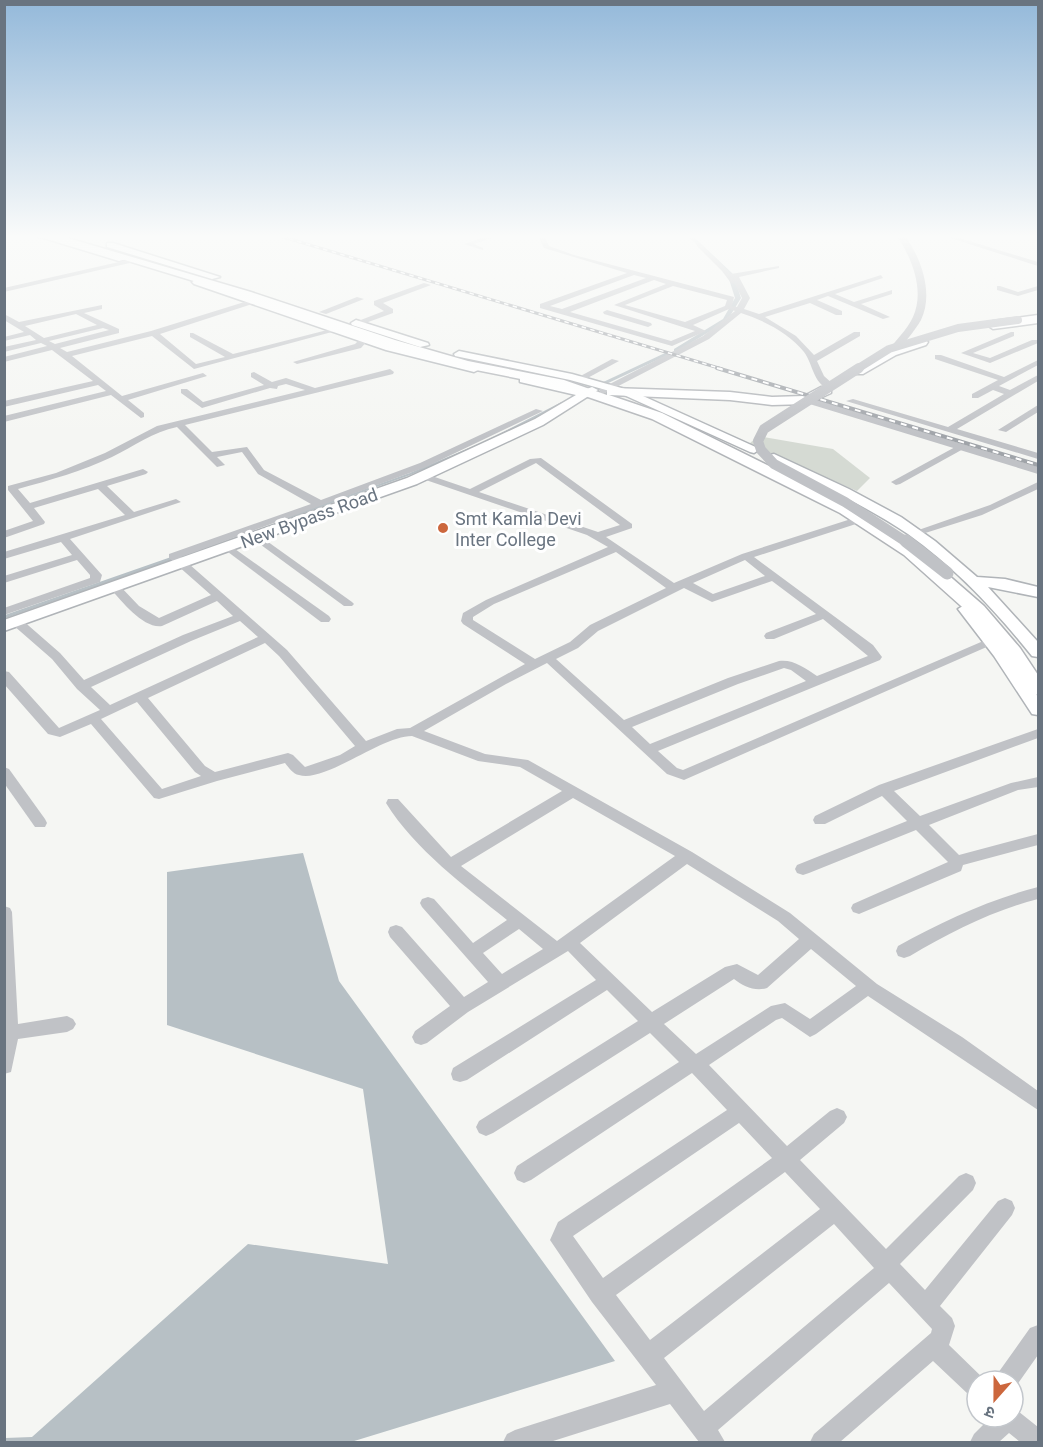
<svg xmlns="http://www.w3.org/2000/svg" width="1043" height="1447" font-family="Roboto,'Noto Sans Devanagari',sans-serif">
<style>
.green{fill:#d5dad3}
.water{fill:#b7c0c5}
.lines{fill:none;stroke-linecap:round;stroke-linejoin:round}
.stream-far1{stroke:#b7c0c5;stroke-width:2}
.stream{stroke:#b7c0c5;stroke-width:3}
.canal{fill:#b7c0c5;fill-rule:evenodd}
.secondary-casing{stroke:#b0b4b8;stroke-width:3}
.primary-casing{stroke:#b1b4b8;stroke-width:3}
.minor{fill:#c0c2c6;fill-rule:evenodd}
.tertiary{fill:#c0c2c6;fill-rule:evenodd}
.secondary{fill:#fff;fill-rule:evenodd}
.primary{fill:#fff;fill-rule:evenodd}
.rail-far1-casing{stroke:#a0a4a9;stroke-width:3}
.rail-casing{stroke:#a0a4a9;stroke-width:4}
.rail-far1{stroke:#fff;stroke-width:1.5;stroke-dasharray:4.5;stroke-linecap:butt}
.rail{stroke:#fff;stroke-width:2;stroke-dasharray:6;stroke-linecap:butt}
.minor-bridge-far2{stroke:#c0c2c6;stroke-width:8}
.minor-bridge-far1{stroke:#c0c2c6;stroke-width:10}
.minor-bridge{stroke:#c0c2c6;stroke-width:13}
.poi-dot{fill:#cc673d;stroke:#fff;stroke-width:2}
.labels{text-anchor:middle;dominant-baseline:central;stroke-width:6;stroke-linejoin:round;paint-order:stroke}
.far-street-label{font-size:18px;fill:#697480;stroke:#fff}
.far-poi-label{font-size:18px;fill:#697480;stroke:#fff;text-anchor:start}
</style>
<rect width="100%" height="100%" fill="#f5f6f3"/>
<!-- green -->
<path class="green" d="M758,436L833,449L870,478L857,491L749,444Z"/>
<!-- water -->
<path class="water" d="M303,853L339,981L615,1361L351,1442H5V1438L32,1437L248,1244L388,1264L363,1089L167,1025V872Z"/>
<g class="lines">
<!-- stream-far1 -->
<path class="stream-far1" d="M287,518L410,474L486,442L562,403"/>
<!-- stream -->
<path class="stream" d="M4,617L173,558"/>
<!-- canal -->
<g class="canal">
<path d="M688,236H693L733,274L741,298L727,321L676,352L674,351V349L723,319L735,298L728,276Z"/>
<path d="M665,353L670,354L604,385L599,384Z"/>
</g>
<defs>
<g id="secondary">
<path d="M37,236H50L126,259L119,261Z"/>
<path d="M107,243H113L220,277L212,279L107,247Z"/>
<path d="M197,279L394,346L480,369L474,372L386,350L194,284L192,282Z"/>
<path d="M356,320L428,343L429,345L420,347L352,325L351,323Z"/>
<path d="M459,351L572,374L632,391L760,449L754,453L750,452L624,395L570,380L455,356L454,354Z"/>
<path d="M524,377L584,390L592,387L598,390L543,425L417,484L4,631V620L407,478L535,419L576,395L520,382V378Z"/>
<path d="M774,454L849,489L901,517L935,541L977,577L1005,579L1038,587V597L988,587L1038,642V657L1032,656C995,610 956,568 908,534C865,505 816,483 769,461V455Z"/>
<path d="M966,604L972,606L1007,650L1038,697V715L1032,714L994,656L958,609Z"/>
</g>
<g id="primary">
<path d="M46,236H61L251,292L395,340L468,361L564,380L607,395V389L612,388L730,392L772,397L804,396L821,387H831V393L807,404L772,405L730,400L609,395L662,413L852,507L916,547L984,606L1020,648L1038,675V695L1031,693L1006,656L970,614L904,555L840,513L652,419L556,386L466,368L387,346L243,296Z"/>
<path d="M1038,315V323L993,329L987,325L993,321Z"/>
<path d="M922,338L928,342L926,345L896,355L863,374H853L852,371L888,349Z"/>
</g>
</defs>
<!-- secondary casing -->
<use href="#secondary" class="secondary-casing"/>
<!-- primary casing -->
<use href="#primary" class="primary-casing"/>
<!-- minor -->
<g class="minor">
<path d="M488,236H497L474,244L483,248V250L464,244Z"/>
<path d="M538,236H544L549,246L574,255L734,297L732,306L737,307L742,298L735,284L731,283L722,271L697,246V244H701L731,274L779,266V268L739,277L750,298L744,309L759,314L881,275L883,278L835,294L854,302L892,290V294L861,304L890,317L883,319L828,296L817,300L842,311V315H836L810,303L765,317L796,336L814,355L854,332H860V336L817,361L824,376L834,385V389C814,390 813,363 804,352C789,333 763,320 741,313L709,339L603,394L600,393V389L703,336L735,311L729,309L693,325L706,331L672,346L540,308V304L627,273L544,248ZM634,275L646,278L562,309L550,306ZM654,280L666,284L614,305L695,331L671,341L570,312ZM673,286L727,300L725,306L685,322L625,305Z"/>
<path d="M944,236H953L1038,262V266Z"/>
<path d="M132,259L134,262L4,292V288Z"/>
<path d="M424,283L431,285L383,303L393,309V313L360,325L353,323L384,311L374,305V301Z"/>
<path d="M1000,286L1018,292L1038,286V290L1018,296L997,290V286Z"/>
<path d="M357,297L364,299L326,314L319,312Z"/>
<path d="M254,299L261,301L160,334L196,364L225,357L190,337V333H193L233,354L339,327L343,329L194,369L152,336L72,356L122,396L203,373L207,376L128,400L144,413V417L141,418L111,395L4,422V416L106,391L98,385L4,407V401L93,381L52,350L4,362V357L47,346L41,343L4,352V347L36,340L30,335L4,341V337L24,332L4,320V314L19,322L102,305V309L84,313L119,329V333L60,348L67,352L151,331ZM76,314L97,325L44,338L25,326ZM103,328L109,330L55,344L49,341Z"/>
<path d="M607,310L651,323L652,325L648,327L604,314L603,312Z"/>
<path d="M1011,332H1014V336L973,353L990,358L1032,340H1038V343L990,363L961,353Z"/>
<path d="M362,337L369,339L361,348L297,364L293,362L355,344Z"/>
<path d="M935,355H941L1004,377L1038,360V365L999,386L1010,390L1038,375V381L957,429L1038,453V459L846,401L853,399L948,427L1004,394L993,390L978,398H972V394L998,380L935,359Z"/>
<path d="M612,359L619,361L582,381L575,379Z"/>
<path d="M390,369L394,372L393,374L185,425L212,452L247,447L264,470L321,500L420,463L536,409L543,411L426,467L181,557L287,650L366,741L397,729L410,728L525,664L463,624L461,621L463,613L486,600L608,547L587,535L420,478L418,476L423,473L470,489L530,459L541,458L632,524V528L606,537L674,583L742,554L851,519H859V523L754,557L873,645L882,657L880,660L658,751L677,768L683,770L988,639H996L998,642L684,780L667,774L547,663L506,684L424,731L485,754L528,760L692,852L790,913L877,984L962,1037L1038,1091V1110L868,996L816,1034L810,1037L782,1018L776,1020L709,1065L787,1146L830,1111L837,1108L844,1111L847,1117L844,1123L800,1160L886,1249L959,1176L966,1173L973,1176L976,1183L973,1190L900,1264L925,1290L998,1201L1005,1198L1012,1201L1015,1208L1012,1215L940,1306L952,1318L955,1326L949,1345L986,1381H977V1399L969,1395L933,1361L840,1442H810L814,1434L931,1333L932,1329L889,1283L718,1430L725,1442H699L670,1404L550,1442H503L507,1434L515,1430L656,1385L592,1302L550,1240L558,1222L727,1110L692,1073L531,1180L524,1183L517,1180L514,1173L517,1166L679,1062L650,1033L493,1133L486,1136L479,1133L476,1127L479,1121L638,1021L607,990L467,1080L460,1082L453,1080L451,1074L453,1068L596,980L568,951L468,1012L427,1043L421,1045L415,1043L412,1037L415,1031L450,1006L390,937L388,932L390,927L396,925L402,927L464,997L488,982L422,907L420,903L422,899L428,897L434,899L473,943L507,920C465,886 415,850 386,803L388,799H398L451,857L562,791L520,767L478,761L412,736C381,736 325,783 299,775C293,774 289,768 285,763L217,781L159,799L154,798L91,724L60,737L48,734L4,684V671L9,672L59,728L100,710L77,689L52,659L13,625L11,622L13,619H21L60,653L84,680L183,635L233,616L217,601L162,626C144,629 122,602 111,589V585H119L139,606L159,618L211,595L169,558V554L311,504L258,474L242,452L217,457L225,465L217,467L177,427C153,432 134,446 112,457C82,471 51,480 18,489L30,503L143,469L148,472L146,474L107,486L134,512L176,499L181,502L70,539L102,575L100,582L4,615V608L90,578V575L77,560L4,583V576L72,555L61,542L4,559V552L125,515L98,489L34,508L45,522L44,524L4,538V531L33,521L8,490V486L56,473L105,453L157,426L305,390L286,384L278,386L277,389L270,388L202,408L181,393V389H187L203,402L264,385L251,377V373L254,372L272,382L286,378L315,388ZM536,463L620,525L598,532L479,492ZM616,552L666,588L590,625L570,642L535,659L473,620V617L494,604ZM745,560L765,576L713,594L693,583ZM772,581L816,614L766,633L764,636L766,639H774L823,619L868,656L817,676C805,668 793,659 779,661L728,678L624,720L556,659L578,648L598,631L684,588L712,602ZM240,621L258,637L110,705L91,687L191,641ZM265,643L279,656L355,746L340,755L305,767L293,755L288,753L215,772L205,766L148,698ZM784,668L791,670L806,681L650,744L632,727L738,684ZM137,702L195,772L201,776L162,789L101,719ZM573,798L675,856L557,941L461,866ZM687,864L778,921L799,939L758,975L737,964L725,967L652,1012L580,943ZM519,929L543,949L502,974L483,953ZM811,949L856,986L810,1019L785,1003L771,1006L696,1054L664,1024L734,979C743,986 755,992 767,988ZM739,1123L772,1158L603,1278L573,1236ZM785,1172L820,1209L650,1340L616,1295ZM834,1224L874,1268L704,1411L664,1358Z"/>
<path d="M1038,405V412L1006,432L998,430Z"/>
<path d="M957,446L965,448L900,484L896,485L891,482Z"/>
<path d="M1038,482V489L982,515L919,535L915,536L910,533L990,505Z"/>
<path d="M257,534L352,602L354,604L352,606H344L253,539V535Z"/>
<path d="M228,544L329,616L331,619L329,622H321L224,549V545Z"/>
<path d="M1038,729V738L894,791L920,816L1011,783L1038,777V787L1018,790L929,825L959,855L1038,834V845L963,865L961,871L859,914L853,912L851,908L853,904L948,862L916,830L809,873L803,875L797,873L795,869L797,865L907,821L882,796L825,824H815L813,820L815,816L879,785Z"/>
<path d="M4,767L9,769L45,819L47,823L45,827H35L4,783Z"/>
<path d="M1038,887V899C992,911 951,932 910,956L904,958L898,956L896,951L898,946C943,921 988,900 1038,887Z"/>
<path d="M4,906L10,908L12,912L18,1024L67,1016L73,1019L76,1024L73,1029L67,1032L18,1039L11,1072L4,1074Z"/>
<path d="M1038,1325V1355L1014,1389L1013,1381H994L998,1373L1030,1328Z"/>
<path d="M1013,1407L1038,1427V1442H1020L1009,1433L999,1442H970L974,1434L991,1417H1013Z"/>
</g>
<!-- tertiary -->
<g class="tertiary">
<path d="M897,236H905C921,258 934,293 921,320C914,332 904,343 895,354L892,355L887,352C895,341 907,330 913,317C925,291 912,258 897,236Z"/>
<path d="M803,398H811L1038,467V474L803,402Z"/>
</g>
<!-- secondary -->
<use href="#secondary" class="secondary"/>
<!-- primary -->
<use href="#primary" class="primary"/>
<defs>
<path id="rail-far1" d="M280,236L722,369"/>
<path id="rail" d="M717,368L1038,465"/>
</defs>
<!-- rail-far1 casing -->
<use href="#rail-far1" class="rail-far1-casing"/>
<!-- rail casing -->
<use href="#rail" class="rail-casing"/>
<!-- rail-far1 -->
<use href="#rail-far1" class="rail-far1"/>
<!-- rail -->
<use href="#rail" class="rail"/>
<!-- minor-bridge-far2 -->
<path class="minor-bridge-far2" d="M857,369L889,349L958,328L1018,320"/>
<!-- minor-bridge-far1 -->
<path class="minor-bridge-far1" d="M859,368L764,429L758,441L761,450L774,464L845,502L908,543"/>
<!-- minor-bridge -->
<path class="minor-bridge" d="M906,541L947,573"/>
</g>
<!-- sky -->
<linearGradient id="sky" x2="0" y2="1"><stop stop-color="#94b9da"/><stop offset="0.54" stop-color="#fafbfa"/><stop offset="1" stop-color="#fafbfa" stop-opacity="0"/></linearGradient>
<rect width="1043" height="438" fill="url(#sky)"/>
<!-- markers -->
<circle class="poi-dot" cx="443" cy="528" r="6"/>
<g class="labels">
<!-- far-street labels -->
<g class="far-street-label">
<text transform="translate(309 518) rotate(-20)">New Bypass Road</text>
</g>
<!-- far-poi labels -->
<g class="far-poi-label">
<text x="455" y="518">Smt Kamla Devi<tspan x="455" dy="21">Inter College</tspan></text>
</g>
</g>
<!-- border -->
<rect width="1043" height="1447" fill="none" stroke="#697480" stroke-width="12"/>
<!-- north arrow -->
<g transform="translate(995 1399) rotate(201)"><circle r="28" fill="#ffffff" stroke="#c3c7cc" stroke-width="1.5"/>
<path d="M0-4.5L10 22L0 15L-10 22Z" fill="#cc673d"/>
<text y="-9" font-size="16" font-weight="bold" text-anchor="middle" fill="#697480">उ</text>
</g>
</svg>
